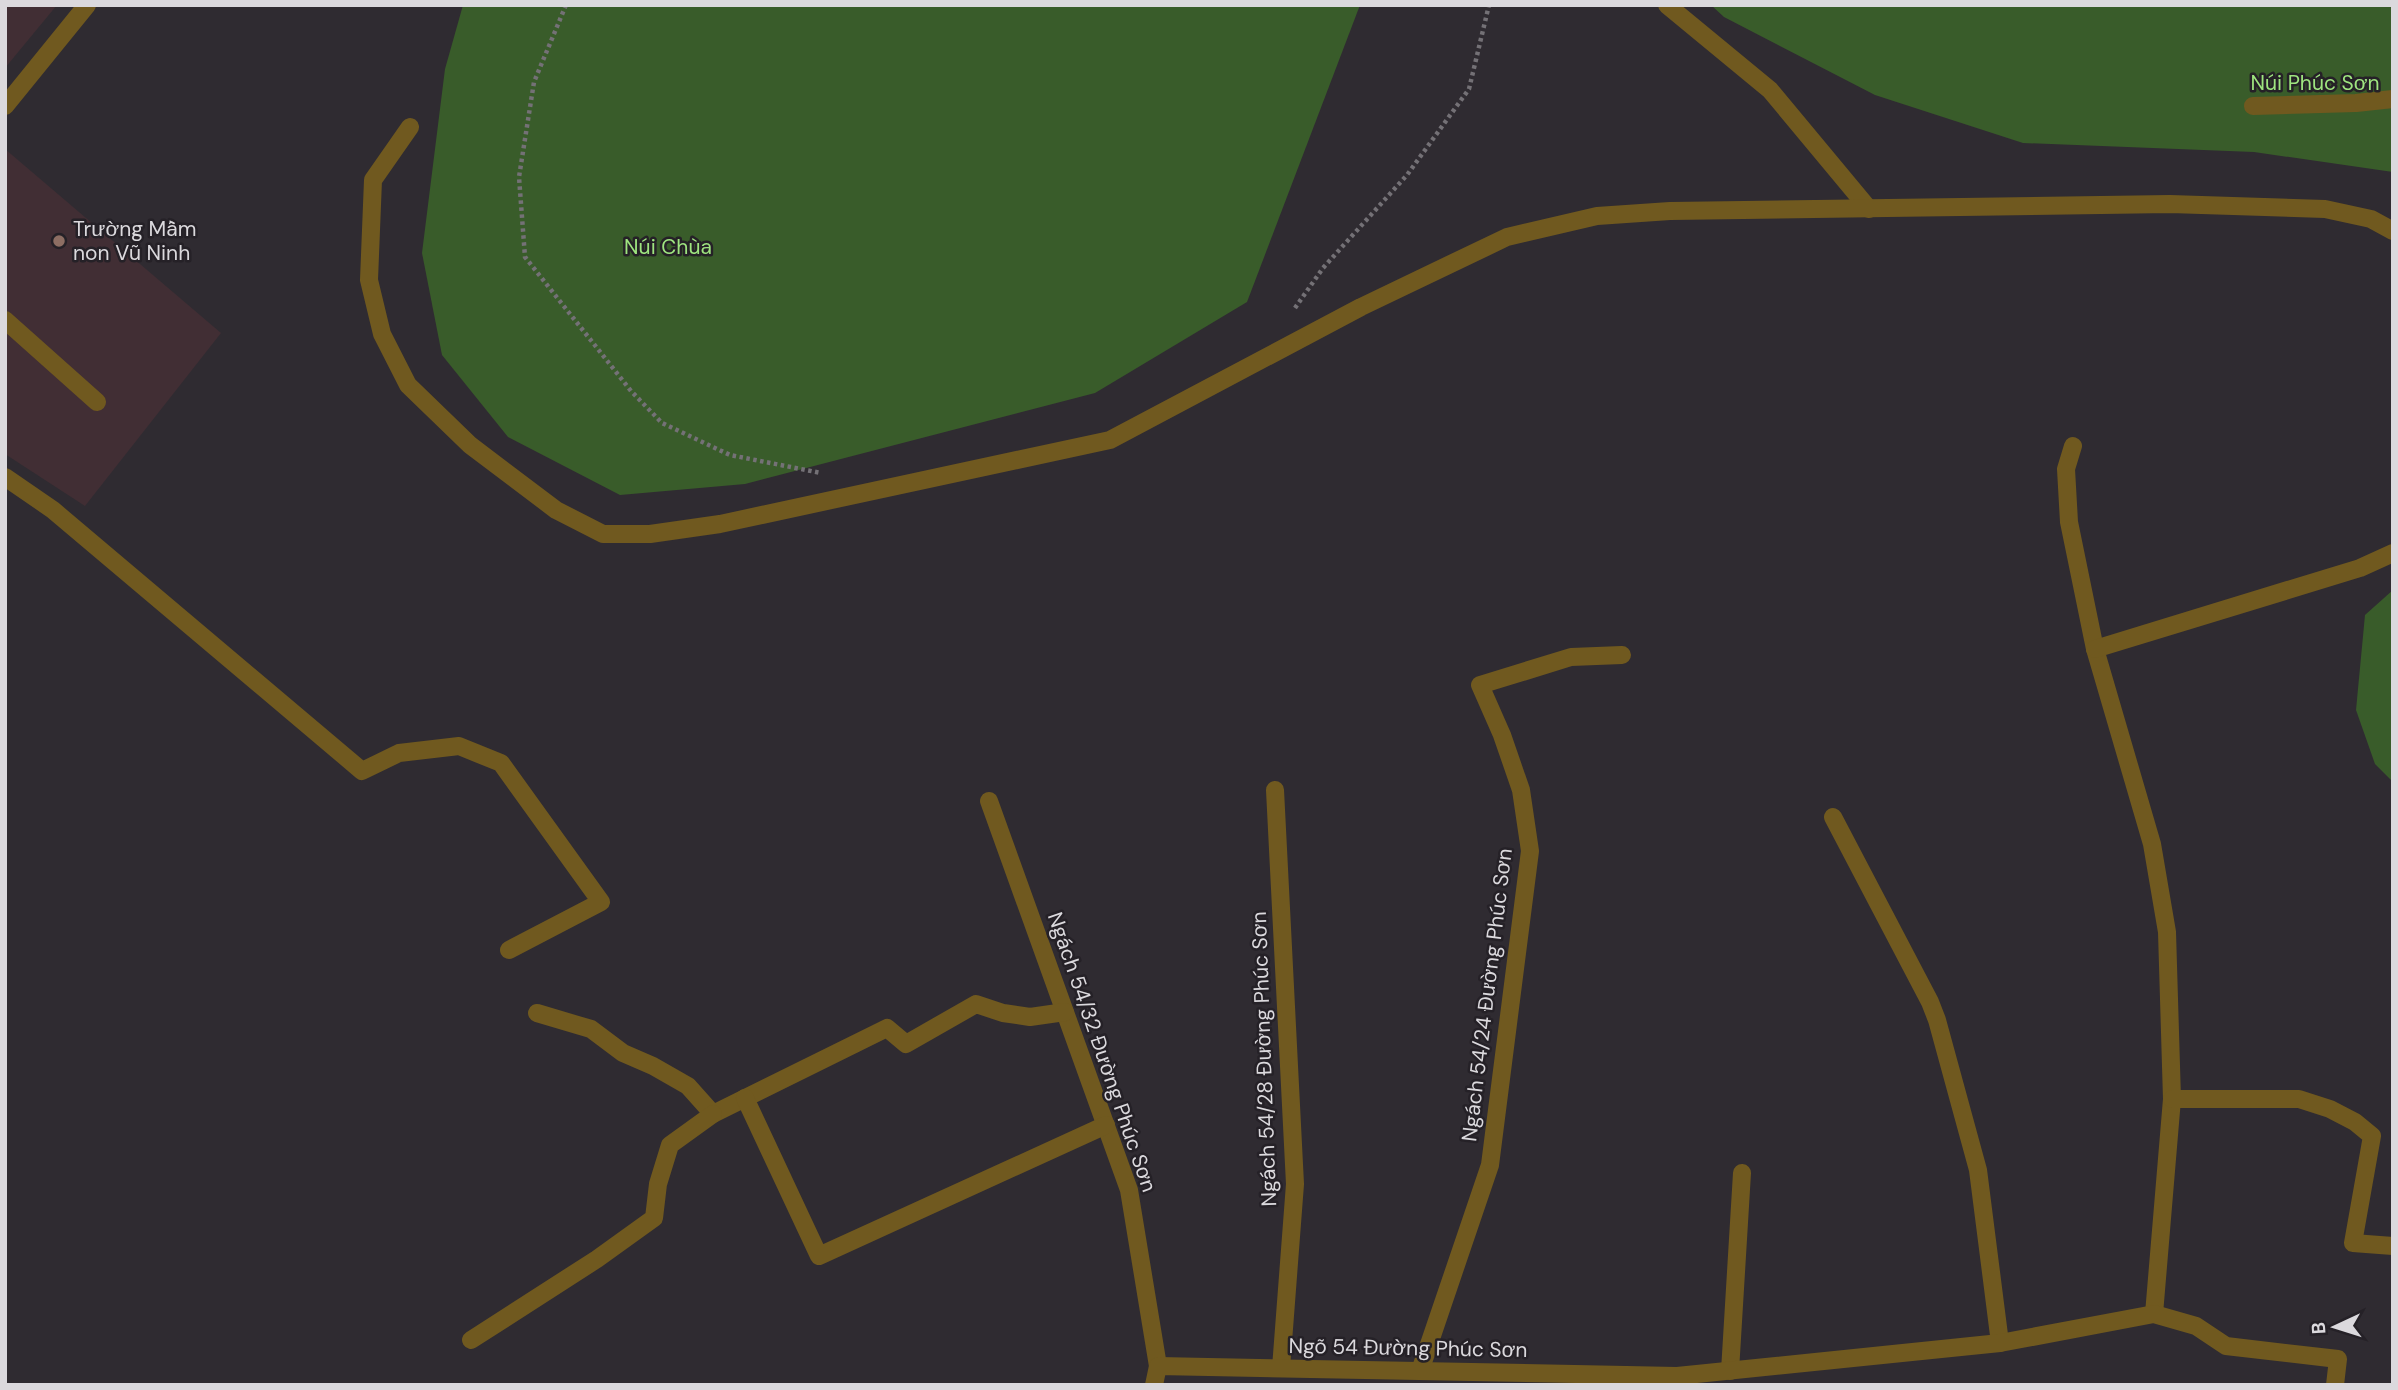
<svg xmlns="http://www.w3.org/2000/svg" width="2398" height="1390" font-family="'DM Sans',sans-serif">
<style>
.education{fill:#412e34}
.green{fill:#395c2a}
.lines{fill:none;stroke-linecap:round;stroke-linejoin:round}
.path{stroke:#747176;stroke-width:4.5;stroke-dasharray:3.5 3.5;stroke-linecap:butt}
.minor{stroke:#70591f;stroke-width:18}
.education-dot{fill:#8d6e63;stroke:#252127;stroke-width:2.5}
.labels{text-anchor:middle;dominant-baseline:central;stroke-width:5;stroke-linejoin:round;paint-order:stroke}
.park-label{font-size:21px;fill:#9ee47f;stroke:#252127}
.poi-label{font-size:21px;fill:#dbd9dd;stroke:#252127;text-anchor:start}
.street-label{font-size:21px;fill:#dbd9dd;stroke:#252127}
</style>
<rect width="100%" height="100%" fill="#2f2b31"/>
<!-- education -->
<g class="education">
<path d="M5,5H57L5,68Z"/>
<path d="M5,149L221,333L85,506L5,454Z"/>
</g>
<!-- green -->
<g class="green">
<path d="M463,5H1360L1247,302L1095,393L745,484L620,495L508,437L442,355L422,253L445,69Z"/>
<path d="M1711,5H2393V172L2254,152L2023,143L1875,95L1724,17Z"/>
<path d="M2393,590V782L2375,764L2356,710L2365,615Z"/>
</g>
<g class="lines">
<!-- path -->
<g class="path">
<path d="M566,5L534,82L519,177L525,257L631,391L662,423L730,455L821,473"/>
<path d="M1295,308L1323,268L1407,175L1469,89L1489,5"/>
</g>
<!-- minor -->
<g class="minor">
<path d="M1667,5L1770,90L1869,209"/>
<path d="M5,106L87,5"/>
<path d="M2253,106L2356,103L2393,99"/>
<path d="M410,127L373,180L369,280L382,334L408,385L470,445L556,510L603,534H650L720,524L1110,440L1361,307L1507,237L1597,216L1670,211L2170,204L2325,209L2371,219L2393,231"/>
<path d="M5,320L97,402"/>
<path d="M2073,446L2066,469L2069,522L2095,649L2152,844L2167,932L2172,1099L2154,1314"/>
<path d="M5,477L53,510L362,771L399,753L459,746L501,763L601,902L509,950"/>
<path d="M2095,649L2360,568L2393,553"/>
<path d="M1275,790L1295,1184L1281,1368"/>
<path d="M989,801L1129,1190L1158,1366"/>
<path d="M1833,817L1930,1002L1937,1020L1978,1170L2000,1343"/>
<path d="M537,1013L591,1029L623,1053L653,1066L688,1086L713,1114L887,1028L906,1044L976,1004L1003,1013L1030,1017L1065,1012"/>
<path d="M745,1098L819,1256L1106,1125"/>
<path d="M2172,1099H2299L2330,1109L2355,1122L2372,1136L2353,1243L2393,1246"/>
<path d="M471,1340L597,1259L654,1218L658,1184L670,1145L713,1114"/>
<path d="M1420,1371L1490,1165L1530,851L1521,790L1502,735L1480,685L1571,657L1622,655"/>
<path d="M1730,1371L1742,1173"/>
<path d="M1154,1385L1158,1366L1677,1376L2000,1343L2154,1314L2196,1326L2226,1346L2338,1359L2335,1385"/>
</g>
</g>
<!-- markers -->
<circle class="education-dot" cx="59" cy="241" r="7"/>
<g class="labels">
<!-- park labels -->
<g class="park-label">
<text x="2315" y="83">Núi Phúc Sơn</text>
<text x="668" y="247">Núi Chùa</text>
</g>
<!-- poi labels -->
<g class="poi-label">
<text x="73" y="229">Trường Mầm<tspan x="73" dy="24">non Vũ Ninh</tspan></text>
</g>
<!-- street labels -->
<g class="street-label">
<text transform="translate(1487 995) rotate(-83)">Ngách 54/24 Đường Phúc Sơn</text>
<text transform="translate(1102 1052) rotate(71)">Ngách 54/32 Đường Phúc Sơn</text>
<text transform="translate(1264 1059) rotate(-92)">Ngách 54/28 Đường Phúc Sơn</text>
<text transform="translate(1408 1348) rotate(1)">Ngõ 54 Đường Phúc Sơn</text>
</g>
</g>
<!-- border -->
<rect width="2398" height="1390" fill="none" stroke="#dbd9dd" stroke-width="14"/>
<!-- north arrow -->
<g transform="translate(2335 1327) rotate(266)" stroke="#252127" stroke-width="5" paint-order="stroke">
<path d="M0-5L12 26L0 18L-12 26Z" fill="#dbd9dd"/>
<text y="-10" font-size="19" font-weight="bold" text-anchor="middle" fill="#dbd9dd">B</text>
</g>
</svg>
